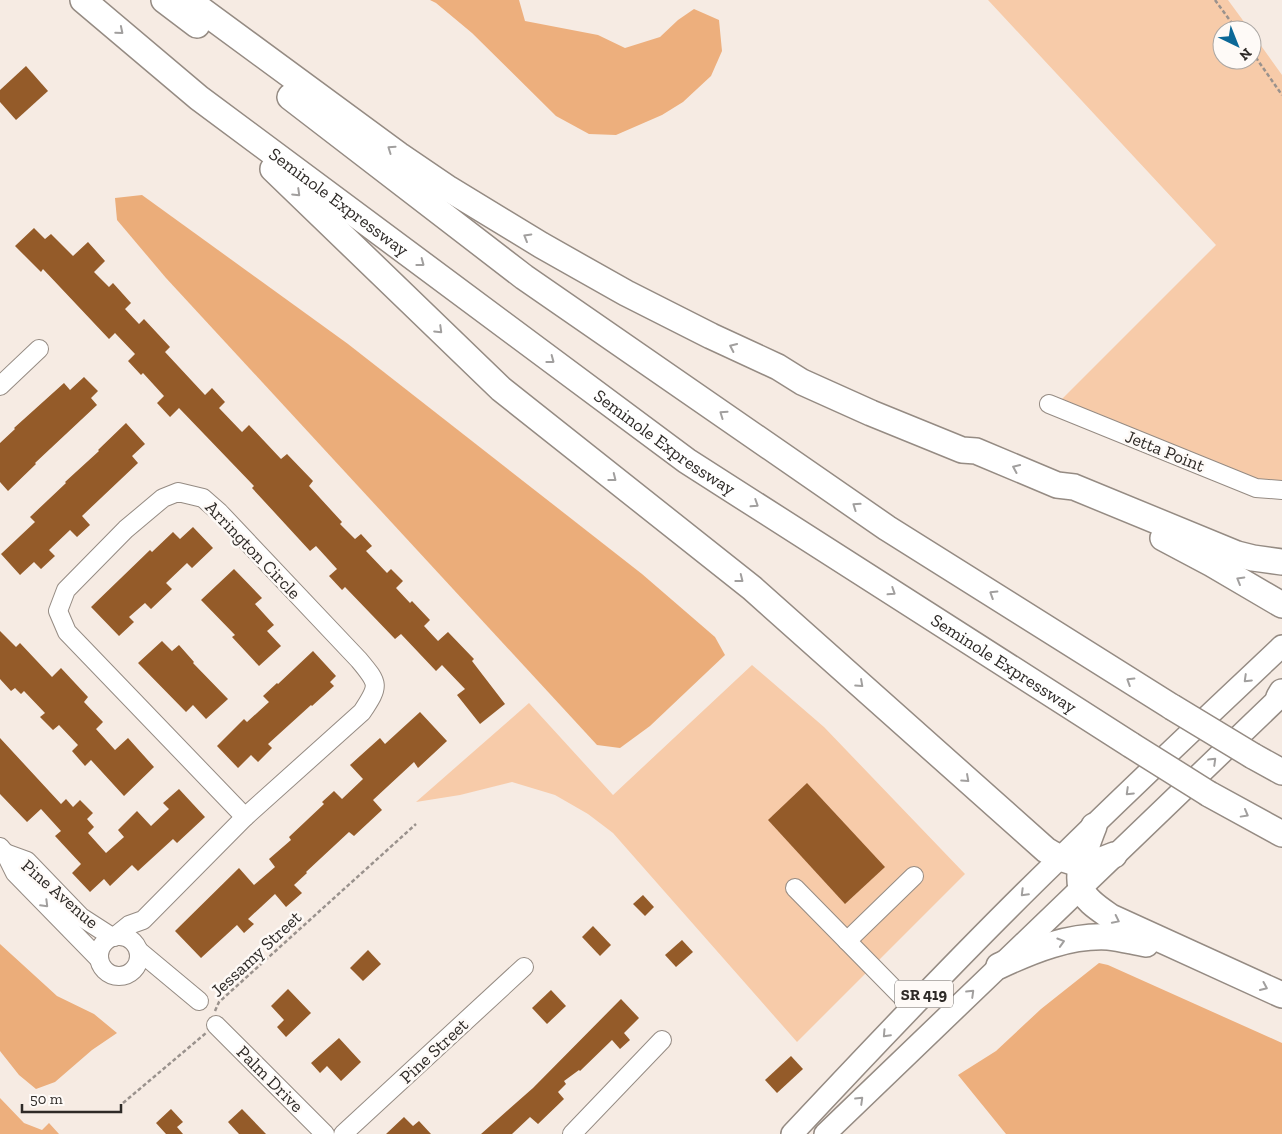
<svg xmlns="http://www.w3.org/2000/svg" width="1282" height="1134" font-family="'Zilla Slab',serif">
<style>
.green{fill:#f7cba9}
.forest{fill:#edaf7d}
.water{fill:#ebad7a}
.building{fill:#945b29}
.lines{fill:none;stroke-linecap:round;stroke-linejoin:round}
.minor-casing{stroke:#958b83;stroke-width:20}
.major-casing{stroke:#958b83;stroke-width:24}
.highway-casing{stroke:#958b83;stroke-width:28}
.path{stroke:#9a928d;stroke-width:2.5;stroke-dasharray:4 2.5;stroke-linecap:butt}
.minor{stroke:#fff;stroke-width:18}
.major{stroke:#fff;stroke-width:21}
.highway{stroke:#fff;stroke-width:25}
.highway-bridge-casing{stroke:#958b83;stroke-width:28;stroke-linecap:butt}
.highway-bridge{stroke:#fff;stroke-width:25}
.oneway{stroke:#a19f9e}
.labels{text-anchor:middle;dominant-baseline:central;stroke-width:5;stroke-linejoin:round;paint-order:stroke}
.shield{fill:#fefaf7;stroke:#6c6865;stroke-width:1}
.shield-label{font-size:16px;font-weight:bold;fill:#2e2a27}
.street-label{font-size:18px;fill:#2e2a27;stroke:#fefaf7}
</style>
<rect width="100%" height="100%" fill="#f6ebe3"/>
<!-- green -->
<g class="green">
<path d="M988,0H1228L1250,30H1222V60H1252V33L1282,75V482L1257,481L1060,401L1216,245Z"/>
<path d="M752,665L824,727L965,874L797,1042L613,833L588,814L555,795L512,782L460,795L416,802L529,703L613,795Z"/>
</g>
<!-- forest -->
<g class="forest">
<path d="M430,0H519L525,21L598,35L625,48L660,37L678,20L694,9L719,20L722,51L711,76L683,102L662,115L616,135L589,134L556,116L472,33L436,3Z"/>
<path d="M1099,963L1108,965L1282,1043V1134H1006L958,1075L996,1051L1041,1009Z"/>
<path d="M0,1098L24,1123L42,1130L49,1123L59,1134H0Z"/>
</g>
<!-- water -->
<g class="water">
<path d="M142,195L348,344L642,574L715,637L725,655L650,726L620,748L597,745L166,278L117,220L115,198Z"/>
<path d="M0,944L57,996L94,1014L117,1033L92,1050L55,1082L36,1089L19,1075L0,1051Z"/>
</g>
<!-- building -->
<g class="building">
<path d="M26,66L48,91L16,120L0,102V90Z"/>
<path d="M34,228L45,239L51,234L73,256L88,242L105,261L94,272L109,287L113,283L131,303L125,309L139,324L144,319L170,347L165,352L205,395L212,388L225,402L219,408L242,432L249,425L281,459L287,454L313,481L309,486L342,522L340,524L355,539L361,534L372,546L366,551L387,573L391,569L403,581L396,588L410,603L412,601L430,620L424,626L438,641L448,632L474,659L472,661L505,704L480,724L457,695L465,689L442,665L436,671L401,634L395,639L345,587L342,590L329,576L337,569L316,546L310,551L252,488L254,486L179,408L170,417L157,403L164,396L143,373L141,375L128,361L135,354L115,333L109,339L43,269L41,272L15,246Z"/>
<path d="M84,377L98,391L91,398L97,405L35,463L36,464L8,491L0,482V443L15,429L14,428L64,383L70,390Z"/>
<path d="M126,423L145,444L132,456L138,463L82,516L90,525L77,537L70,530L49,550L55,556L41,569L34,562L20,575L1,554L35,522L30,517L66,483L65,482L99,451L98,450Z"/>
<path d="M193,527L213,548L192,568L187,563L166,583L172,589L151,609L145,603L129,617L134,622L119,636L91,607L150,550L152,552L173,532L180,539Z"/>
<path d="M234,569L262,598L255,604L274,625L267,631L281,646L259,666L232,637L235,635L201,600Z"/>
<path d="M0,631L16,647L20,643L52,677L61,668L88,697L84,702L103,722L96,729L115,750L128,738L154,767L124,796L91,760L85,766L72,751L78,745L59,725L53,730L40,717L45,713L24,691L21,694L15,688L11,691L0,679Z"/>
<path d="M162,641L172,651L179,645L194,662L193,663L228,699L206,719L193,705L186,712L138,663Z"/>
<path d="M313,651L336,676L330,682L334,686L312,706L311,705L268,744L272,748L258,762L251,755L238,768L217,746L244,719L247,722L269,702L263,696L277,683L278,684Z"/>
<path d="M420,712L447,741L418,768L414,762L373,800L382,810L354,836L349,832L306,872L307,873L294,885L302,893L286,907L275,894L248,919L254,924L244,933L237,925L201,958L175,931L239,868L254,885L275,867L269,859L291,840L289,837L324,804L322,802L334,791L342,799L363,779L350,765L380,738L385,744Z"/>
<path d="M0,738L61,804L66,799L73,807L80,800L93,813L87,819L94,827L88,833L106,853L124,837L118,830L137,811L151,826L169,809L163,803L179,789L205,817L177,843L173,839L138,871L132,865L110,886L104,879L90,892L72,873L81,864L55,836L61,831L41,809L27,822L0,794Z"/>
<path d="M807,783L885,867L845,904L768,820Z"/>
<path d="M643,895L654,907L645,916L633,904Z"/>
<path d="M593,926L611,945L600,956L582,937Z"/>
<path d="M682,940L693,952L676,967L665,955Z"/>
<path d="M368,950L381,964L363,981L350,968Z"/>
<path d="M288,989L311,1013L286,1037L277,1027L284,1020L271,1006Z"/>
<path d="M551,990L566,1006L547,1024L532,1008Z"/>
<path d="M621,999L639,1018L624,1033L630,1040L620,1049L612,1040L580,1071L579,1070L564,1081L566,1084L558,1092L564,1099L538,1124L530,1117L512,1134H481L533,1088Z"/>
<path d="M339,1038L361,1062L341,1081L327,1066L320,1073L311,1063Z"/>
<path d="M791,1056L803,1069L777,1093L765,1080Z"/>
<path d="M171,1109L183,1122L177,1127L183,1134H166L156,1123Z"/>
<path d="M242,1109L266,1134H239L228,1122Z"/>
<path d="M404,1117L413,1126L419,1121L431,1134H386Z"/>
</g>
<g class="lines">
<defs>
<g id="minor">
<path d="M0,386L39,349"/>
<path d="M1049,404L1256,488L1282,490"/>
<path d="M178,492L203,498L219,512L359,660C379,684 380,685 362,712L245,817L67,632L58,611L66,590L126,529L163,498Z"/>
<path d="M0,847L5,853L15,873L99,959"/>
<path d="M5,853L27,861L81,917L112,937"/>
<path d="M795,888L912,1007"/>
<circle cx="119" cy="956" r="20"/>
<path d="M114,937L129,925L143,920L245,817"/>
<path d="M847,941L914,876"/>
<path d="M139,951L199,1001"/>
<path d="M216,1025L325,1134"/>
<path d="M343,1134L524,967"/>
<path d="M572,1134L662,1040"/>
</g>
<g id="major">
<path d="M792,1134C879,1041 966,949 1058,860C1132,787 1207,717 1282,646"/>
<path d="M825,1134L1282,695"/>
</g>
<g id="highway">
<path id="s1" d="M83,0L199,98L687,461L1131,745"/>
<path d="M164,0L197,25"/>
<path d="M188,0L399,155L449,189L541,245L626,293L711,336L778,367L802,382L871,413L962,450L976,451L1057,485L1074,487L1237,554L1253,558L1282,562"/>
<path d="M290,97L524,277L887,528L1172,707"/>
<path d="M273,169L501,389L752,588L1046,850C1071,866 1086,867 1114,855"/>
<path d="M1163,538L1212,564L1282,605"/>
<path d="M1279,697L1282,692"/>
<path d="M1253,756L1282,772"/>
<path d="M1209,794L1282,834"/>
<path d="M1094,826C1088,842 1076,870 1081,887C1084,900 1101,910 1111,917L1282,995"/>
<path d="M999,966C1033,950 1070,935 1108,937C1120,938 1134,942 1146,944"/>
</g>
</defs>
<!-- minor casing -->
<use href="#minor" class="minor-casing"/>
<!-- major casing -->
<use href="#major" class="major-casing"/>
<!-- highway casing -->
<use href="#highway" class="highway-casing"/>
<!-- path -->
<g class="path">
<path d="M1215,0L1237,30"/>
<path d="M1252,52L1282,95"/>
<path d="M215,1011L219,1002L416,824"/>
<path d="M123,1103L206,1033"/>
</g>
<!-- minor -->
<use href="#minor" class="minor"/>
<!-- major -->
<use href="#major" class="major"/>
<!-- highway -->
<use href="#highway" class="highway"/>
<defs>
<g id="highway-bridge">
<path d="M1172,707L1253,756"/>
<path d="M1131,745L1209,794"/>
</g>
</defs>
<!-- highway-bridge casing -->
<use href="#highway-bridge" class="highway-bridge-casing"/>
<!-- highway-bridge -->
<use href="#highway-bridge" class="highway-bridge"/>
</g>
<!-- one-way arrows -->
<defs><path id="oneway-chevron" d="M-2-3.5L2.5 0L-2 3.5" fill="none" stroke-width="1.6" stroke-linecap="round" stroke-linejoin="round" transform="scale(1.25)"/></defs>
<g class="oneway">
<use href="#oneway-chevron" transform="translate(120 31) rotate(40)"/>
<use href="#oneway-chevron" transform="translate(391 149) rotate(-145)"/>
<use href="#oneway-chevron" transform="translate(297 193) rotate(44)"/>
<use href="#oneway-chevron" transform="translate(527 237) rotate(-150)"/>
<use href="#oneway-chevron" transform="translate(421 263) rotate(37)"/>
<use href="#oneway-chevron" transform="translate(439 330) rotate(44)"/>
<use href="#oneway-chevron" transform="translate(733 347) rotate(-155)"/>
<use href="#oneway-chevron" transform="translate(551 360) rotate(37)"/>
<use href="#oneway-chevron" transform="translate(723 414) rotate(-145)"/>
<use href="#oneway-chevron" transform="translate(1016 468) rotate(-156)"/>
<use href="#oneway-chevron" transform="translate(613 478) rotate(38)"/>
<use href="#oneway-chevron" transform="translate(755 504) rotate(33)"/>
<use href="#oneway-chevron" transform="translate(856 506) rotate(-145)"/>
<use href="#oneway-chevron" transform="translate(740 579) rotate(38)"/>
<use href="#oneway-chevron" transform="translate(1240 580) rotate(-150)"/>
<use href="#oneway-chevron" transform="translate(892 592) rotate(33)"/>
<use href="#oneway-chevron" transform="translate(993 594) rotate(-148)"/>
<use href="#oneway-chevron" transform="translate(1247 679) rotate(136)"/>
<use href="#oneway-chevron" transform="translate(1130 681) rotate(-148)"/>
<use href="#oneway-chevron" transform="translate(860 684) rotate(42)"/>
<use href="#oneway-chevron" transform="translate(1213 761) rotate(-44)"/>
<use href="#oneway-chevron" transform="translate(966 779) rotate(42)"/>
<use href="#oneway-chevron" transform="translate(1129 792) rotate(136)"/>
<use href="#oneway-chevron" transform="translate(1245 814) rotate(29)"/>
<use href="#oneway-chevron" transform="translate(1024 893) rotate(135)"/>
<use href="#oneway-chevron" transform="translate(45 904) rotate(45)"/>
<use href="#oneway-chevron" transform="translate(1116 920) rotate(26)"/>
<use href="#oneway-chevron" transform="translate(1061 942) rotate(-17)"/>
<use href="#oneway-chevron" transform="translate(1264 987) rotate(24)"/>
<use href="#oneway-chevron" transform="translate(971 993) rotate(-44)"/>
<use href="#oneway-chevron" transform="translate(886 1034) rotate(133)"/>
<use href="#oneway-chevron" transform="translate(860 1100) rotate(-44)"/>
</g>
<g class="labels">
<!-- shield labels -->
<rect class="shield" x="895" y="980.5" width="58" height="27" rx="4"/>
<g class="shield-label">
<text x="924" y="994">SR 419</text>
</g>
<!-- street labels -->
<g class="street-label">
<text stroke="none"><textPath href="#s1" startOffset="326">Seminole Expressway</textPath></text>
<text stroke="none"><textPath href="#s1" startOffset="731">Seminole Expressway</textPath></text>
<text transform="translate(1165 451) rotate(22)">Jetta Point</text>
<text transform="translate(253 550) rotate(46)">Arrington Circle</text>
<text stroke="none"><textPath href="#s1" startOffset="1136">Seminole Expressway</textPath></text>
<text transform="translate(60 894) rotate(41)">Pine Avenue</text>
<text transform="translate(256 954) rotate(-43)">Jessamy Street</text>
<text transform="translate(434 1051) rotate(-43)">Pine Street</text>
<text transform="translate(270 1079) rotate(45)">Palm Drive</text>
</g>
</g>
<!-- north arrow -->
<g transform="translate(1237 45) rotate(137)"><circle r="24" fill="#fefaf7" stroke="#aba7a4"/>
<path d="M0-4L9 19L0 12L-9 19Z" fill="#0b6897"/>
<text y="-8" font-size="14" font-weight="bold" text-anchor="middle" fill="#2e2a27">N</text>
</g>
<!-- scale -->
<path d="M22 1104v8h99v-8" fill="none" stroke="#2e2a27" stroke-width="2.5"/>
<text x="30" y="1104" font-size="15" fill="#2e2a27" stroke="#fefaf7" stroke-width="4" paint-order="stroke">50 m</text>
</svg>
